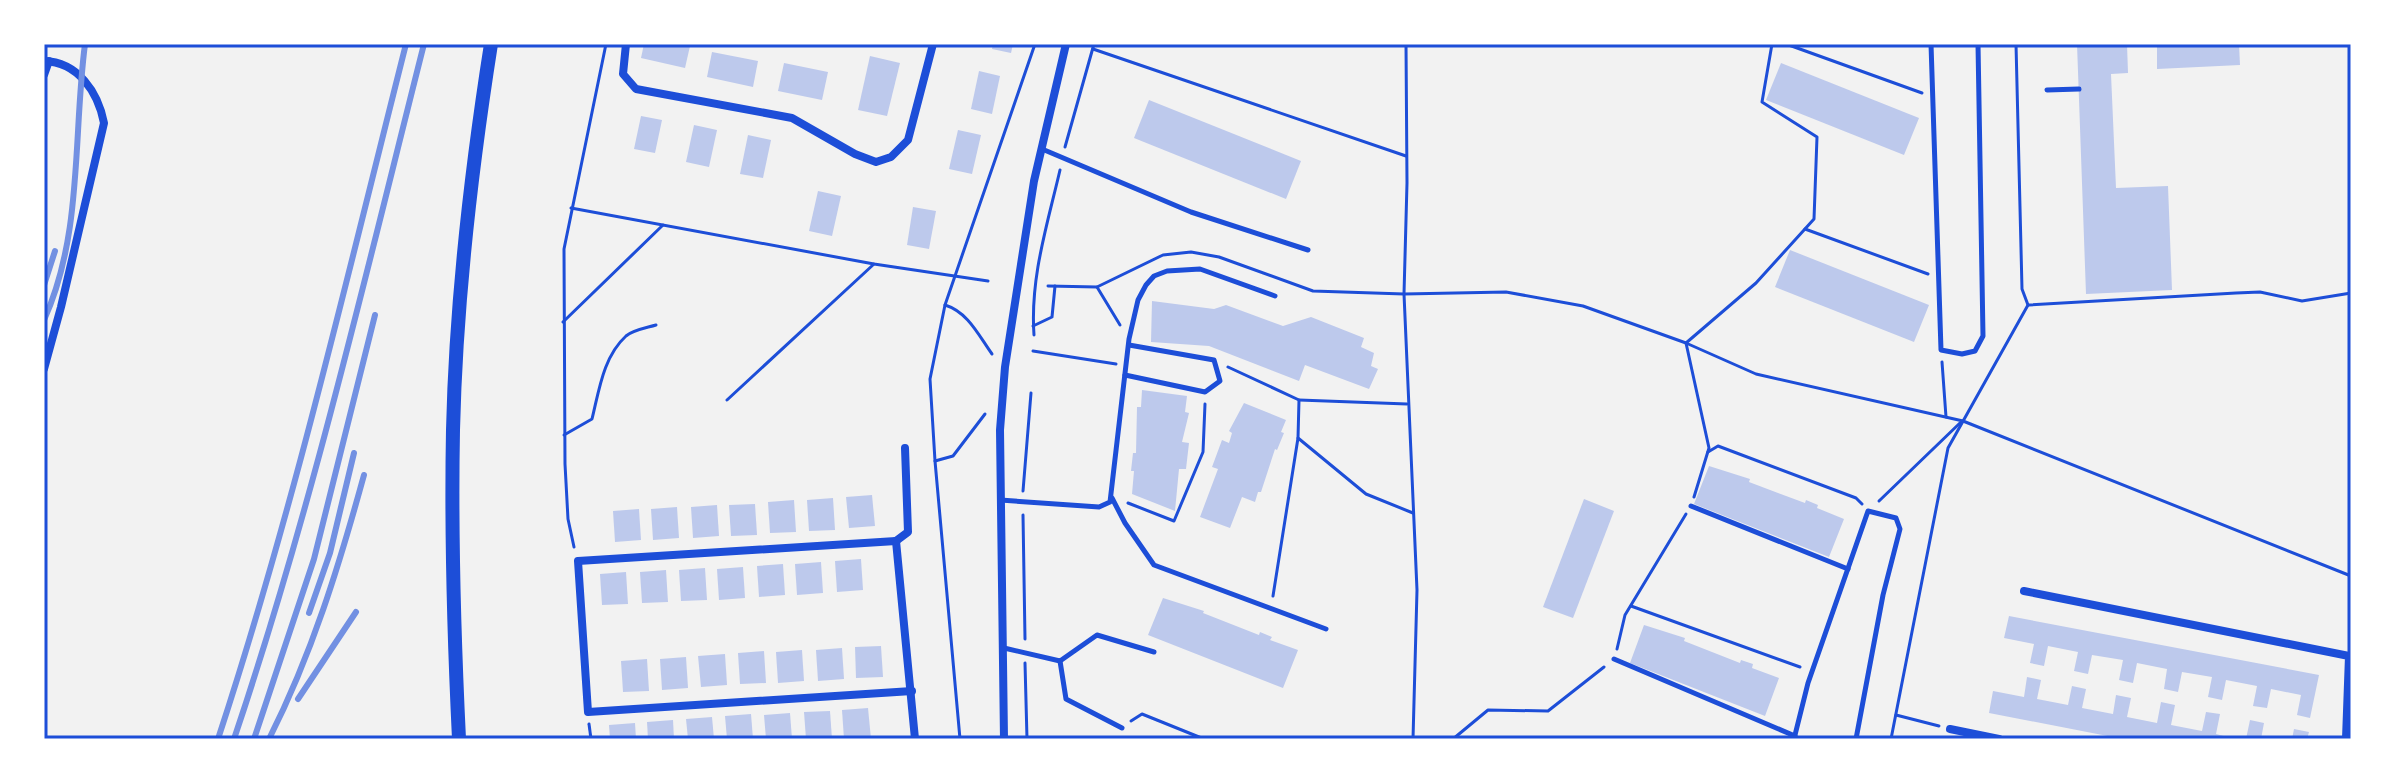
<svg xmlns="http://www.w3.org/2000/svg" width="2395" height="783" font-family="'Titillium Web',sans-serif">
<style>
.building{fill:#bdc9ec}
.lines{fill:none;stroke-linecap:round;stroke-linejoin:round}
.path{stroke:#1d4ed8;stroke-width:3}
.service{stroke:#1d4ed8;stroke-width:5}
.minor{stroke:#1d4ed8;stroke-width:8}
.secondary{stroke:#1d4ed8;stroke-width:14}
.rail{stroke:#7290e2;stroke-width:6}
.neatline{fill:none;stroke:#1d4ed8;stroke-width:3}
</style>
<rect width="100%" height="100%" fill="#f2f2f2"/>
<!-- building -->
<g class="building">
<path d="M644,44L690,46L685,68L641,58Z"/>
<path d="M993,44H1013L1011,53L992,49Z"/>
<path d="M2077,44H2127L2128,73L2111,74L2116,188L2168,186L2172,290L2086,294Z"/>
<path d="M2157,44H2239L2240,65L2157,69Z"/>
<path d="M712,52L758,61L753,87L707,77Z"/>
<path d="M870,56L900,63L887,116L858,110Z"/>
<path d="M784,63L828,72L822,100L778,91Z"/>
<path d="M1781,63L1919,118L1904,155L1766,100Z"/>
<path d="M979,71L1000,76L992,114L971,109Z"/>
<path d="M1149,100L1301,161L1286,199L1134,138Z"/>
<path d="M641,116L662,120L655,153L634,149Z"/>
<path d="M694,125L717,130L709,167L686,162Z"/>
<path d="M958,130L981,135L972,174L949,169Z"/>
<path d="M748,135L771,140L763,178L740,174Z"/>
<path d="M818,191L841,196L832,236L809,231Z"/>
<path d="M913,207L936,211L929,249L907,245Z"/>
<path d="M1790,250L1929,305L1914,342L1775,287Z"/>
<path d="M1152,301L1214,309L1226,305L1283,326L1311,317L1364,338L1361,347L1374,353L1371,366L1378,369L1369,389L1305,365L1299,381L1209,346L1151,342Z"/>
<path d="M1142,390L1187,396L1185,412L1189,413L1182,442L1189,443L1186,469H1179L1175,511L1132,494L1134,471H1131L1133,453H1136L1137,407H1141Z"/>
<path d="M1244,403L1286,420L1281,432L1284,433L1277,450L1275,449L1261,492H1258L1255,502L1242,497L1230,528L1200,517L1218,469L1212,467L1222,440L1229,443L1232,433L1229,431Z"/>
<path d="M1709,466L1750,479L1749,482L1805,503L1806,500L1818,505L1817,508L1844,519L1829,557L1694,504Z"/>
<path d="M872,495L875,526L849,528L846,497Z"/>
<path d="M833,498L835,530L809,531L807,500Z"/>
<path d="M1584,499L1614,511L1573,618L1543,607Z"/>
<path d="M794,500L796,532L770,533L768,502Z"/>
<path d="M755,504L757,535L731,536L729,505Z"/>
<path d="M717,505L719,536L693,538L691,507Z"/>
<path d="M677,507L679,538L653,540L651,509Z"/>
<path d="M639,509L641,540L615,542L613,511Z"/>
<path d="M861,559L863,590L837,592L835,561Z"/>
<path d="M821,562L823,593L797,595L795,564Z"/>
<path d="M783,564L785,595L759,597L757,566Z"/>
<path d="M743,567L745,598L719,600L717,569Z"/>
<path d="M705,568L707,600L681,601L679,570Z"/>
<path d="M666,570L668,602L642,603L640,572Z"/>
<path d="M626,572L628,604L602,605L600,574Z"/>
<path d="M1163,598L1204,611L1203,613L1259,635L1260,632L1272,637L1270,640L1298,650L1283,688L1148,635Z"/>
<path d="M2009,616L2319,675L2310,718L2297,715L2301,695L2271,689L2267,708L2253,706L2257,686L2226,680L2222,700L2208,697L2212,677L2182,672L2178,692L2164,689L2167,669L2137,663L2133,683L2119,680L2123,660L2092,655L2088,674L2074,671L2078,652L2048,646L2044,666L2030,663L2034,644L2004,638Z"/>
<path d="M1644,625L1685,638L1684,641L1740,663L1741,660L1753,664L1752,668L1779,678L1765,716L1630,663Z"/>
<path d="M881,646L883,677L856,678L855,647Z"/>
<path d="M842,648L844,679L818,681L816,650Z"/>
<path d="M802,650L804,681L778,683L776,652Z"/>
<path d="M764,651L766,683L740,684L738,653Z"/>
<path d="M725,654L727,685L701,687L698,656Z"/>
<path d="M686,657L688,688L662,690L660,659Z"/>
<path d="M647,659L649,691L623,692L621,661Z"/>
<path d="M2027,677L2041,680L2037,699L2068,705L2072,686L2086,689L2082,708L2113,714L2116,695L2131,698L2127,717L2157,723L2161,702L2175,705L2171,725L2202,731L2206,712L2220,714L2216,734L2235,739H2123L1989,713L1993,691L2024,697Z"/>
<path d="M868,708L871,739H844L842,710Z"/>
<path d="M830,711L832,739H806L804,712Z"/>
<path d="M790,713L792,739H766L764,715Z"/>
<path d="M751,714L753,739H727L725,716Z"/>
<path d="M712,717L714,739H688L686,719Z"/>
<path d="M673,720L674,739H648L647,722Z"/>
<path d="M2250,720L2264,723L2261,739H2246Z"/>
<path d="M635,723L636,739H610L609,725Z"/>
<path d="M2294,729L2309,732L2307,739H2292Z"/>
</g>
<g class="lines">
<!-- path -->
<g class="path">
<path d="M1406,44L1407,183L1404,294L1417,590L1413,739"/>
<path d="M1786,44L1922,93"/>
<path d="M2016,44L2022,289L2028,305"/>
<path d="M1093,49L1406,156"/>
<path d="M1065,147L1094,44"/>
<path d="M571,208L874,264L988,281"/>
<path d="M1805,229L1928,274"/>
<path d="M1048,286L1097,287L1163,255L1191,252L1219,257L1313,291L1404,294L1506,292L1583,306L1686,343L1756,374L1963,421L2351,576"/>
<path d="M1097,287L1120,325"/>
<path d="M945,305C968,312 979,336 992,354"/>
<path d="M2029,305L2236,293L2260,292L2302,301L2351,293"/>
<path d="M563,322L663,225"/>
<path d="M1033,326L1052,317L1055,286"/>
<path d="M1034,335C1030,278 1047,226 1060,170"/>
<path d="M1033,351L1116,364"/>
<path d="M1942,362L1946,417"/>
<path d="M1228,367L1299,400L1298,438L1366,494L1413,513"/>
<path d="M727,400L874,264"/>
<path d="M1299,400L1407,404"/>
<path d="M564,435L592,419C599,391 603,357 626,336C633,330 646,328 656,325"/>
<path d="M1708,452L1718,446L1856,498L1862,504"/>
<path d="M935,461L953,456L985,414"/>
<path d="M1023,491L1031,393"/>
<path d="M1694,497L1709,448L1686,343L1756,283L1814,219L1817,137L1762,102L1772,44"/>
<path d="M1879,501L1960,423"/>
<path d="M1128,503L1174,521L1203,452L1205,404"/>
<path d="M1023,515L1025,639"/>
<path d="M574,547L568,519L565,464L564,249L606,44"/>
<path d="M1273,596L1298,438"/>
<path d="M1631,606L1800,667"/>
<path d="M1617,649L1625,615L1686,514"/>
<path d="M1025,663L1027,739"/>
<path d="M1896,715L1939,726"/>
<path d="M1131,721L1142,714L1204,739"/>
<path d="M589,724L591,739"/>
<path d="M960,739L935,461L930,379L945,305L1035,44"/>
<path d="M1453,739L1488,710L1548,711L1604,667"/>
<path d="M1891,739L1948,448L2028,305"/>
</g>
<!-- service -->
<g class="service">
<path d="M1931,44L1941,350L1962,354L1975,351L1983,336L1978,44"/>
<path d="M2047,90L2079,89"/>
<path d="M1042,149L1191,212L1308,250"/>
<path d="M1125,375L1205,392L1220,381L1214,360L1129,345"/>
<path d="M1112,498L1125,523L1154,565L1326,629"/>
<path d="M1000,500L1099,507L1110,502L1129,339L1138,300L1146,285L1154,276L1167,271L1200,269L1275,296"/>
<path d="M1691,506L1848,569"/>
<path d="M1004,648L1060,661L1097,635L1154,652"/>
<path d="M1614,659L1795,736"/>
<path d="M1060,661L1066,699L1122,728"/>
<path d="M1794,739L1808,683L1868,511L1896,518L1900,529L1883,595L1856,739"/>
</g>
<!-- minor -->
<g class="minor">
<path d="M626,44L623,74L636,89L792,118L855,154L876,162L891,157L908,140L933,44"/>
<path d="M44,61C78,62 98,92 104,123L61,307L44,369"/>
<path d="M44,75L49,61"/>
<path d="M896,541L578,561L588,712L912,691"/>
<path d="M896,541L915,739"/>
<path d="M896,541L908,532L905,448"/>
<path d="M2024,591L2349,656L2346,739"/>
<path d="M1950,729L1999,739"/>
<path d="M1004,739L1000,430L1005,367L1034,181L1066,44"/>
</g>
<!-- secondary -->
<path class="secondary" d="M459,739C454,636 451,533 453,430C456,301 471,171 491,44"/>
<!-- rail -->
<g class="rail">
<path d="M44,285L55,251"/>
<path d="M44,320C83,234 73,135 85,44"/>
<path d="M309,613L330,553L354,453"/>
<path d="M298,699L356,612"/>
<path d="M218,739C293,511 347,277 406,44"/>
<path d="M234,739C311,511 365,277 424,44"/>
<path d="M254,739L314,559L375,315"/>
<path d="M269,739C312,654 339,566 364,475"/>
</g>
</g>
<!-- border -->
<rect width="2395" height="783" fill="none" stroke="#ffffff" stroke-width="92"/>
<rect x="46" y="46" width="2303" height="691" class="neatline"/>
</svg>
